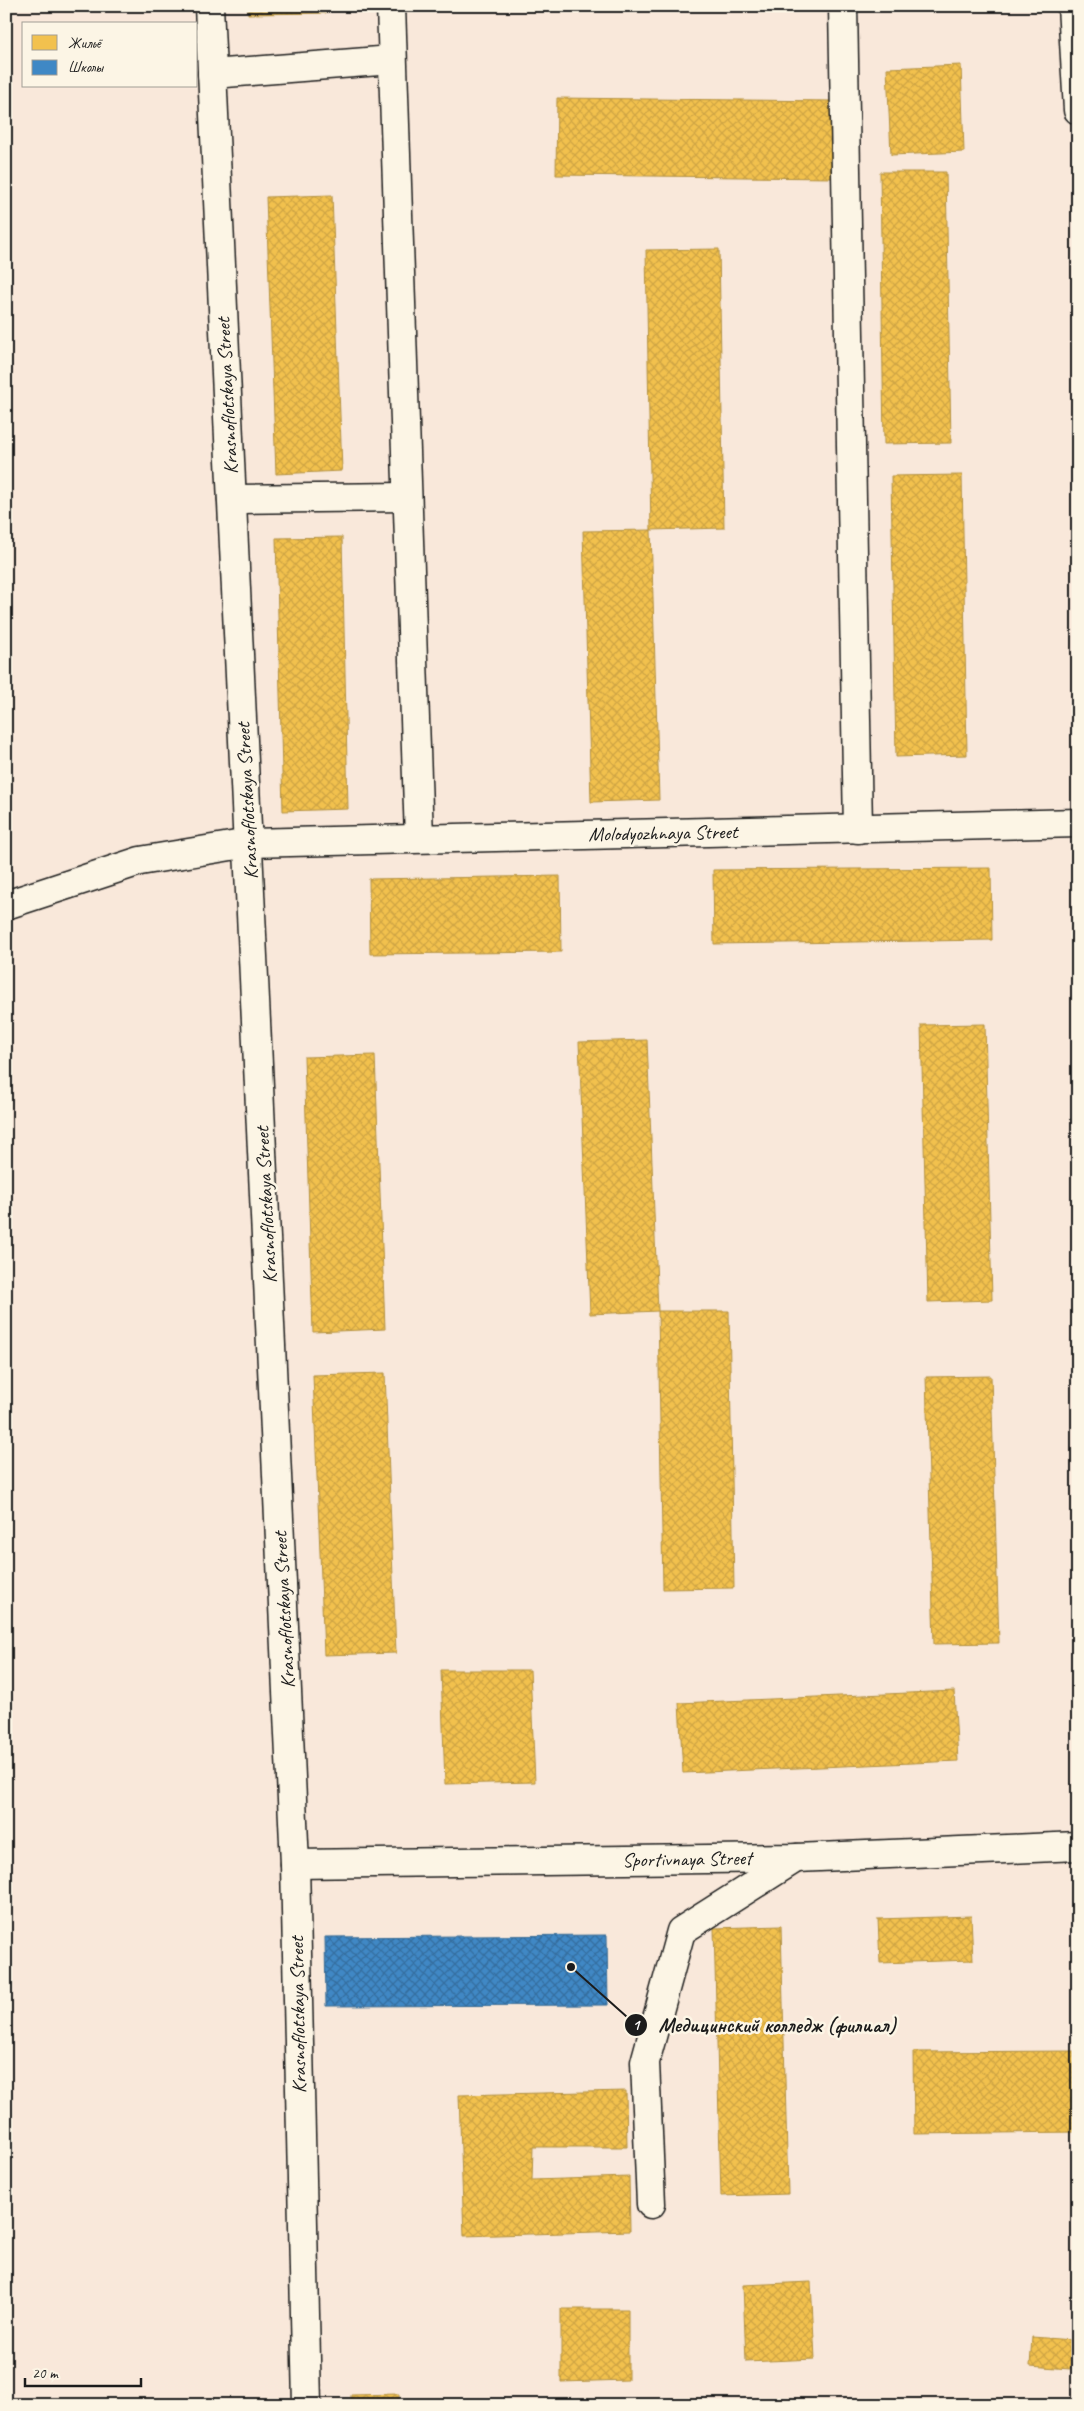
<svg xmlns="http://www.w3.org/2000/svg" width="1084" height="2411" font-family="Caveat,sans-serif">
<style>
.homes{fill:url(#homes-cross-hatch);stroke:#b2903f}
.schools{fill:url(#schools-cross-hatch);stroke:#346892}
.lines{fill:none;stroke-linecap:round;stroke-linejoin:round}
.minor-casing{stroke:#1c1c1c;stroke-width:31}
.minor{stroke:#fcf5e5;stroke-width:28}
.labels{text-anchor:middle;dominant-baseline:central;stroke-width:5;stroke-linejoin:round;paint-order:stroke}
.street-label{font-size:20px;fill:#1c1c1c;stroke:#fcf5e5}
.leader{fill:none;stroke:#1c1c1c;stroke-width:2}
.callout-dot{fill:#1c1c1c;stroke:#fcf5e5;stroke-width:2}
.mark-label{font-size:15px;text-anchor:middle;font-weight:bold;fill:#fff}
.callout-label{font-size:21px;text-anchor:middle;font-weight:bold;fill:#1c1c1c;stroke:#fcf5e5;stroke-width:5;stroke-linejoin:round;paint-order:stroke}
</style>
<defs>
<pattern id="homes-cross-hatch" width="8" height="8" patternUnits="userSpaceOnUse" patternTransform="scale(1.25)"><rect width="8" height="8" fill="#f2c14e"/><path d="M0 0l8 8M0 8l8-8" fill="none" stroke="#cfa544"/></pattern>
<pattern id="schools-cross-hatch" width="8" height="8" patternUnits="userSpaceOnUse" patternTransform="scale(1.25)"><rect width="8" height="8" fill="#3f88c5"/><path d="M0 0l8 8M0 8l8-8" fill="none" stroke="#346e9f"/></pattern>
</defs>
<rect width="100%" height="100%" fill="#f9e8da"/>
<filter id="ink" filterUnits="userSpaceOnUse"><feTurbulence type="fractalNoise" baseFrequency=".02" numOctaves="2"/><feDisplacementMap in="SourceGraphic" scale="10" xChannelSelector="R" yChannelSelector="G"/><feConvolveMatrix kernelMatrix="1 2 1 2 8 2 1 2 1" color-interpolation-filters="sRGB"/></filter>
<g filter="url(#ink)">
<!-- homes -->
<g class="homes">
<path d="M248,6H326V13L248,14Z"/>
<path d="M961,65L964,152L891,155L887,68Z"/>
<path d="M557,98L834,101L833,178L556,175Z"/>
<path d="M880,172H946L951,443L884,444Z"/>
<path d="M332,195L342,471L276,474L266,197Z"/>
<path d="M719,249L724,528L651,530L646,250Z"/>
<path d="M962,475L967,755L896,757L891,476Z"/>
<path d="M651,530L659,800L591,802L583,531Z"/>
<path d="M342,537L348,809L283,811L276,538Z"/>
<path d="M991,868L992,940L714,944L713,870Z"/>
<path d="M560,876L561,952L370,954L369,879Z"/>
<path d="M985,1024L992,1300L928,1302L921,1025Z"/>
<path d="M647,1040L658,1311L590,1314L579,1042Z"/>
<path d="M375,1055L385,1329L313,1332L304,1057Z"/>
<path d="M658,1311H729L734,1588L663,1589Z"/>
<path d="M385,1373L396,1653L324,1655L313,1375Z"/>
<path d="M991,1376L999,1643L934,1644L926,1377Z"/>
<path d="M441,1670H530L535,1782L445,1784Z"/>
<path d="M954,1691L958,1761L683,1773L679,1703Z"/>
<path d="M971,1916L973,1960L880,1963L878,1919Z"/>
<path d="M781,1926L788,2194L721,2196L714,1928Z"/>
<path d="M1078,2051V2132L914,2134L913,2052Z"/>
<path d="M626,2091L627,2147H533L532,2180L629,2177L630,2231L464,2236L459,2095Z"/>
<path d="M811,2282L815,2359L746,2362L743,2285Z"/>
<path d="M561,2309H628V2380L561,2382Z"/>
<path d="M1032,2337L1072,2340L1070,2369L1030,2366Z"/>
<path d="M399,2394V2405H351V2395Z"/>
</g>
<!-- schools -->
<path class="schools" d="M607,1935L608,2005L326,2006L325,1937Z"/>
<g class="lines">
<defs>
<g id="minor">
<path d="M209,6L295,1864L307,2405"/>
<path d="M391,6L419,838"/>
<path d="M843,6L858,829"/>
<path d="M1072,6L1078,110"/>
<path d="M212,74L392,60"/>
<path d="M232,499L407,497"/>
<path d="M6,905L140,861L249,843L1078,823"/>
<path d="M295,1864L796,1858L1078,1846"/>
<path d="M651,2204L645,2062L681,1931L796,1858"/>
</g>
</defs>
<!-- minor casing -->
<use href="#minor" class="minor-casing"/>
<!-- minor -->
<use href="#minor" class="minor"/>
</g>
</g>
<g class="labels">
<!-- street labels -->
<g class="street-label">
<text transform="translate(227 396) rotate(-93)">Krasnoflotskaya Street</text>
<text transform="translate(247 801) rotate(-93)">Krasnoflotskaya Street</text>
<text transform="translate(663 833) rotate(-1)">Molodyozhnaya Street</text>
<text transform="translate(266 1205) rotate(-93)">Krasnoflotskaya Street</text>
<text transform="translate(284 1610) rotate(-93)">Krasnoflotskaya Street</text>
<text transform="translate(687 1859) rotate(-1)">Sportivnaya Street</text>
<text transform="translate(298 2015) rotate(-91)">Krasnoflotskaya Street</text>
</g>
</g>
<!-- callouts -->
<path class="leader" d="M571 1967L636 2025"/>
<g class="callout-dot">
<circle cx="571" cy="1967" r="5"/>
<circle cx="636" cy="2025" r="12"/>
</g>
<g class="mark-label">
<text x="636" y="2030">1</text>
</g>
<g class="callout-label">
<text x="777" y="2032">Медицинский колледж (филиал)</text>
</g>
<!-- margin -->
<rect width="1084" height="2411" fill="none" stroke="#fcf5e5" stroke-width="25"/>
<rect x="12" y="12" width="1059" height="2386" fill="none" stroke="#1c1c1c" stroke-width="2" filter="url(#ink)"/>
<!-- legend -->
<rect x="22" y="22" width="175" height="65" fill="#fcf5e5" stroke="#a29e95"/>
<rect x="32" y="35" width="25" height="15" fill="#f2c14e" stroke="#a29e95"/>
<text x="68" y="48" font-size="15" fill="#1c1c1c">Жильё</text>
<rect x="32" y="60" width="25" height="15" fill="#3f88c5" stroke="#a29e95"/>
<text x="68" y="72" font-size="15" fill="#1c1c1c">Школы</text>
<!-- scale -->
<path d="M25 2378v8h116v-8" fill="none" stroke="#1c1c1c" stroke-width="2.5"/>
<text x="32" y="2378" font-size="15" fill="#1c1c1c" stroke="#fcf5e5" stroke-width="4" paint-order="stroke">20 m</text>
</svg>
